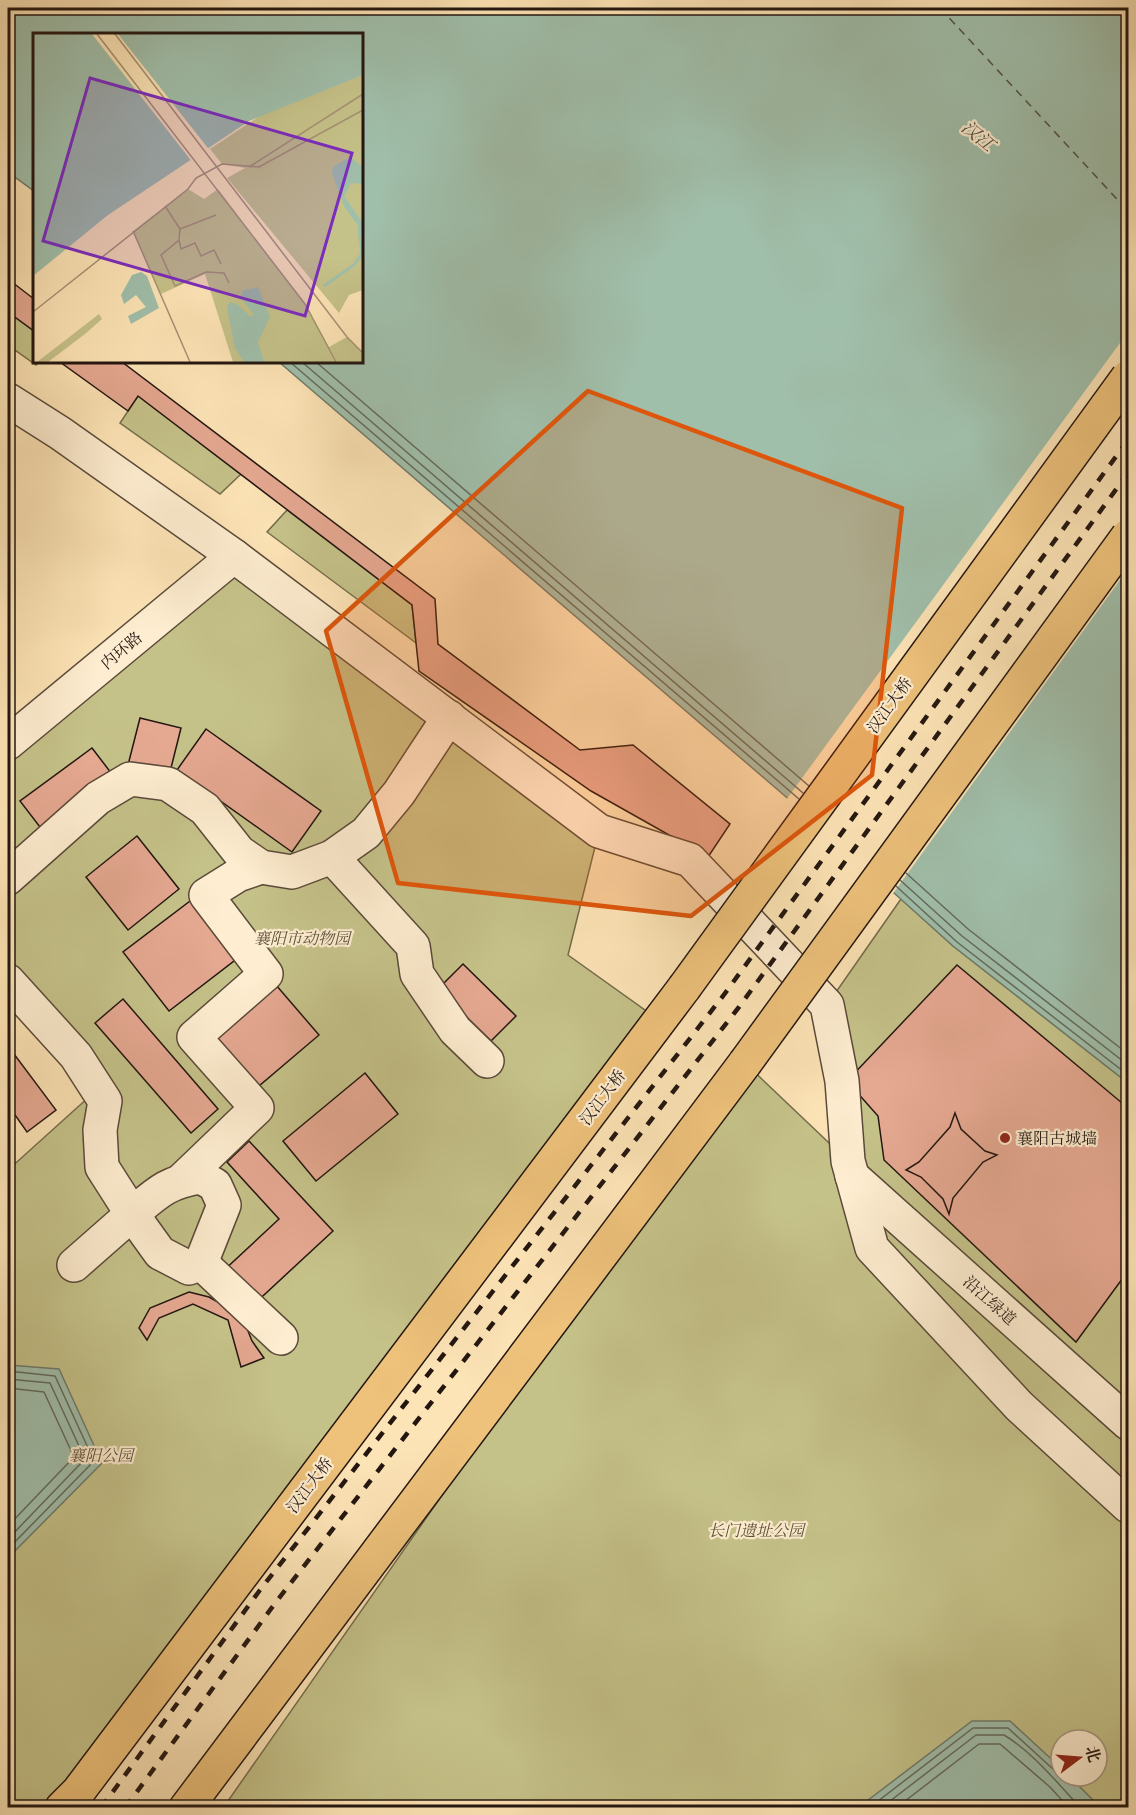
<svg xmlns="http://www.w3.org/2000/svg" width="1136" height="1815" font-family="'Libre Caslon Text','Noto Serif SC',serif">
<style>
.green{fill:#c5c289;stroke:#746c4c;stroke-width:1.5;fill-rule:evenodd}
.water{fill:#a0bfab;stroke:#6e7b6d;stroke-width:1.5}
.pier{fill:#fde4b6}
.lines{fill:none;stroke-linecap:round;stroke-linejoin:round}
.shore{stroke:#626a5e;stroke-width:1.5}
.ferry{stroke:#4f5146;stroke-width:1.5;stroke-dasharray:8 6;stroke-linecap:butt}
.building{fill:#e5a891;stroke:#231610;stroke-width:1.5}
.minor-casing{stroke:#5a4a3a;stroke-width:36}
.major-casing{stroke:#231610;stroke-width:36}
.minor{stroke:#feedd0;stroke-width:33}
.major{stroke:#eec27b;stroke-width:33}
.rail{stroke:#231610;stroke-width:4.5;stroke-dasharray:10 10;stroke-linecap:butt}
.major-bridge-casing{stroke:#231610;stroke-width:36;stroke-linecap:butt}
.major-bridge{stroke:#eec27b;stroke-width:33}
.marked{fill:#de560c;fill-opacity:0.2;stroke:#de560c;stroke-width:4.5;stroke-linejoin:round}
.poi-dot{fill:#8f2418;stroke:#feedd0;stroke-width:2}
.labels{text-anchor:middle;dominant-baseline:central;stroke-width:4.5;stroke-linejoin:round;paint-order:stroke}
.street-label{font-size:16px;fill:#231610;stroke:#feedd0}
.park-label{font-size:16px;font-style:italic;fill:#5c523a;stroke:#feedd0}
.poi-label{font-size:16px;fill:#231610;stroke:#feedd0;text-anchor:start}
.water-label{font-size:18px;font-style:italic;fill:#4f5146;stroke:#feedd0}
.inset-river{fill:none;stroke:#a0bfab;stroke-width:3}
.inset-road{fill:none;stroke:#a69274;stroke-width:1.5}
.view{fill:#7b2cbf;fill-opacity:0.15;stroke:#7b2cbf;stroke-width:3}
.inset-edge{fill:none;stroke:#231610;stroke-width:3}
</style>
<rect width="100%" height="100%" fill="#fde4b6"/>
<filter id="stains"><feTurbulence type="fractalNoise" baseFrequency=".00333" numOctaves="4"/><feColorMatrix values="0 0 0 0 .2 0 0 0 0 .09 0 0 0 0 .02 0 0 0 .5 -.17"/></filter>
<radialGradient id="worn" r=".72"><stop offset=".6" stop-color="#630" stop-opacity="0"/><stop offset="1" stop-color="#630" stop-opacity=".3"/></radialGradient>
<!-- green -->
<g class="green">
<path d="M8,312L34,331V362H39L36,365L8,345Z"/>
<path d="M138,396L241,474L220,494L120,423Z"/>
<path d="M287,510L412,605L416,643L267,532Z"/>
<path d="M234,556L599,831L568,955L659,1020L62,1807H8V1170L90,1096L8,1000V743Z"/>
<path d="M901,899L953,946L1128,1083V1807L223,1808L745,1063L847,1160L827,1005ZM1061,1740H1097V1776H1061Z"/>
</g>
<!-- water -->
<g class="water">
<path d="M8,8H1128V1083L953,946L806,814L279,362H362V34H34V191L8,172Z"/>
<path d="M8,1365L59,1369L102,1463L8,1558Z"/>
<path d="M972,1721H1010L1061,1768V1776H1069L1100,1807H859Z"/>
</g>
<!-- pier -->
<path class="pier" d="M1128,332V569L892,895L786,800Z"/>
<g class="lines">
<!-- shore -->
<g class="shore">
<path d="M290,362L799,799"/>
<path d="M302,362L803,793"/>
<path d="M316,362L809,786"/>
<path d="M906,873L968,929L1128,1054"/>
<path d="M900,880L962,936L1128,1065"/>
<path d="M896,886L957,942L1128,1075"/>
<path d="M8,1371L55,1376L94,1461L8,1549"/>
<path d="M8,1379L50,1383L85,1459L8,1539"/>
<path d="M8,1388L44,1392L74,1457L8,1526"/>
<path d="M869,1808L973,1728H1008L1054,1770L1061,1772"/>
<path d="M881,1808L976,1735H1004C1034,1753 1057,1783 1081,1808"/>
<path d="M896,1808L979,1744H1000L1050,1787L1069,1808"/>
</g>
<!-- ferry -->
<path class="ferry" d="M940,8L1128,211"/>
</g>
<!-- building -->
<g class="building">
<path d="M8,279L34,299V331L8,312Z"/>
<path d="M60,362H122L435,599L438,644L580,750L633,745L730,824L708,857L591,791L419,671L412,605L138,396L128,411Z"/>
<path d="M140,718L181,728L169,776L128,765Z"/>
<path d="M206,729L321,811L292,852L177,770Z"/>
<path d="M92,748L115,778L43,831L20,801Z"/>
<path d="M137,836L179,889L128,930L86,877Z"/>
<path d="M198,895L243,954L169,1011L123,952Z"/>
<path d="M463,964L516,1016L491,1041L438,989Z"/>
<path d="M957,965L1128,1108V1271L1076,1342L884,1160L878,1116L847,1081Z"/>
<path d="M276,985L319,1035L252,1092L209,1042Z"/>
<path d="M123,999L218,1109L191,1133L95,1023Z"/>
<path d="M8,1046L56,1110L27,1132L8,1105Z"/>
<path d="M365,1073L398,1114L316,1181L283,1141Z"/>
<path d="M955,1113L961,1129L985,1151L997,1155L983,1162L953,1198L949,1214L943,1199L921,1177L906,1170L919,1162L950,1127Z"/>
<path d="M249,1141L333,1231L252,1306L221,1273L279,1219L227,1162Z"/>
<path d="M189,1292L209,1297L234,1311L244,1321L252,1341L264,1358L241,1367L228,1320L193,1304L159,1318L147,1340L139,1328L150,1308Z"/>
</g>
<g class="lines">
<defs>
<g id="minor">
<path d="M8,400L60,433L234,556L599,831L690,860L827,1005L842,1081L848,1161L872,1248L1019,1406L1128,1506"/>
<path d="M8,743L234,556"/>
<path d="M332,857L413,946L417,974L455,1030L487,1061"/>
<path d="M8,878L98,798L130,779L168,784L205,809L239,852L261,867L292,872L332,857L366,833L399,793L449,717"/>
<path d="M8,981L76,1056L105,1101L100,1130L102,1167L132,1214L74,1265"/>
<path d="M852,1176L1128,1423"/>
<path d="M201,1177L215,1185L224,1205L201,1263L189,1268L160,1253L132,1214C157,1193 167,1182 201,1177Z"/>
<path d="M182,1180L257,1108L194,1037L266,974L206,895L238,875L261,867"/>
<path d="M201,1263L281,1338"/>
</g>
<g id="major">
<path d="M62,1808L78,1792L684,988"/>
<path d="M186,1808L745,1063"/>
</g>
</defs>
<!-- minor casing -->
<use href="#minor" class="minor-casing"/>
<!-- major casing -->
<use href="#major" class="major-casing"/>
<!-- minor -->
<use href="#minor" class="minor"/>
<!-- major -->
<use href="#major" class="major"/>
<!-- rail -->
<g class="rail">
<path d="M101,1808L260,1590L723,996L1128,440"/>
<path d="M125,1808L276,1602L739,1007L1128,473"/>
</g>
<defs>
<g id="major-bridge">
<path d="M684,988L1128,377"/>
<path d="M745,1063L1128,536"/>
</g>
</defs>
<!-- major-bridge casing -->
<use href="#major-bridge" class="major-bridge-casing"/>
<!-- major-bridge -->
<use href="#major-bridge" class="major-bridge"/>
</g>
<!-- marked area -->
<path class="marked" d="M588,391L902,508L872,775L691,916L398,883L326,631Z"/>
<!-- markers -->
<circle class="poi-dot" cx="1005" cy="1138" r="6"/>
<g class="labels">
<!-- street labels -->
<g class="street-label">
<text transform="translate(121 650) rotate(-40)">内环路</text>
<text transform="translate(889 705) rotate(-54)">汉江大桥</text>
<text transform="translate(602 1097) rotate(-53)">汉江大桥</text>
<text transform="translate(990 1300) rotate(42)">沿江绿道</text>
<text transform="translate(309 1485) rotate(-53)">汉江大桥</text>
</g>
<!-- park labels -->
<g class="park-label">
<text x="302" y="938">襄阳市动物园</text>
<text x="101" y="1455">襄阳公园</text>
<text x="756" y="1530">长门遗址公园</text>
</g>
<!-- poi labels -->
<g class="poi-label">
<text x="1017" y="1138">襄阳古城墙</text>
</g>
<!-- water labels -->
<g class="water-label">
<text transform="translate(978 136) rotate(40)">汉江</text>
</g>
</g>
<!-- overview -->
<g transform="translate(33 33)">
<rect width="330" height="330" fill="#fde4b6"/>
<path d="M330,42V257L316,262L306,280L194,145L212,135L189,131L177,116L230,81ZM155,156L171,166L185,156L272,271L296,314L314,304L330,320V329H200L172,241L128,261L100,198ZM66,281L69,286L52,301L15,329H4Z" fill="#c5c289"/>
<path d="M0,1H330V42L216,88L75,182L0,243ZM317,124L330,134V151L318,150L311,163L330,190L326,211V194L311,173L299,140L300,134ZM108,239L114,243L126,275L98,291L95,283L113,274L103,262L91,271L88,262L99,242ZM225,254L237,284L225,309L231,329H211L202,315L194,274L197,269L204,271L217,283L221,282L207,264L210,257Z" fill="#a0bfab"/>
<path d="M59,1H85L178,119L160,130Z" fill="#fde4b6"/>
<path class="inset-river" d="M117,39L194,1M0,99L97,50M291,253L321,232L329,221L326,194"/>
<path class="inset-road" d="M64,1L272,271L303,329M82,1L314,304L330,320M216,134L330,61M132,173L147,196L146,207L128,222L142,253L173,239L191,240L196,250M147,196L183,182M100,198L157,329M146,207L148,216L162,210L168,223L181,217L188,231M0,279L155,156L163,145L189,131L226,134L330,77"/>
<path class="view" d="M57,45L319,120L272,283L10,208Z"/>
<rect width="330" height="330" class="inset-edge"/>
</g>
<!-- margin -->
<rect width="1136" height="1815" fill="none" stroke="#fde4b6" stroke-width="30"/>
<rect x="9" y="9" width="1118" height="1797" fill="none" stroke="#231610" stroke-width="3"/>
<rect x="15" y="15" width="1106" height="1785" fill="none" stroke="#231610" stroke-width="1.5"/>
<!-- north arrow -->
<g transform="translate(1079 1758) rotate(74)"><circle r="28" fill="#feedd0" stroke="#a69783" stroke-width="1.5"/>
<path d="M0-4.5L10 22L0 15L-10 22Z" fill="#8f2418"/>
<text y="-9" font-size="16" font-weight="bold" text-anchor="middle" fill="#231610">北</text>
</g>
<rect width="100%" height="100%" filter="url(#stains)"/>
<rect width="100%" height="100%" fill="url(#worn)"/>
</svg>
